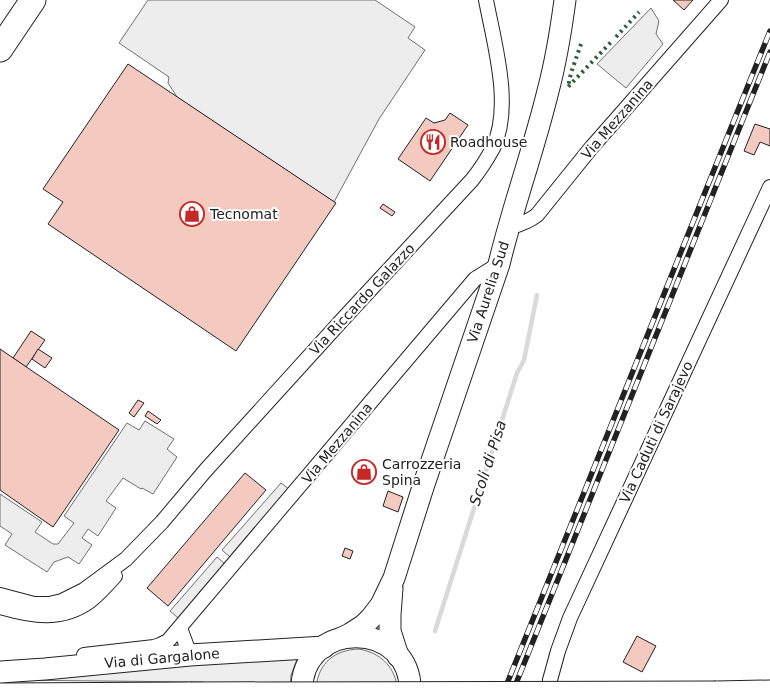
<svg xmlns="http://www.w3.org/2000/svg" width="770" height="696" font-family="'DejaVu Sans',sans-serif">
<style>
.green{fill:#eee;stroke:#6f6f6f}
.parking{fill:#ededed;stroke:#6f6f6f}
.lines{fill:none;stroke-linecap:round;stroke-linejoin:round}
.stream{stroke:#d9d9d9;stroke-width:4.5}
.building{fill:#f3c9c0;stroke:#222}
.street-casing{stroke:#222;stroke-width:16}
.secondary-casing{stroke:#222;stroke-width:21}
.primary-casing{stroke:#222;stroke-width:23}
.highway-casing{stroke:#222;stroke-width:27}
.street{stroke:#fff;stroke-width:14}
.secondary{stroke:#fff;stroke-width:19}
.primary{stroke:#fff;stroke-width:21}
.highway{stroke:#fff;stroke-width:25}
.rail-casing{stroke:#222;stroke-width:5.5}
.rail{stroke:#fff;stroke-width:4;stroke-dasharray:11;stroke-linecap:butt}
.secondary-bridge-casing{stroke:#222;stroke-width:21;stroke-linecap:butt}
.secondary-bridge{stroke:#fff;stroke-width:19}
.hedge{stroke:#2f5e38;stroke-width:4;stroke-dasharray:2.5 4;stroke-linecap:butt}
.labels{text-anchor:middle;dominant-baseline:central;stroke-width:4;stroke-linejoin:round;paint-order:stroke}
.street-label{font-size:14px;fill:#222;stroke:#fff}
.poi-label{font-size:14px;fill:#222;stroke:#fff;text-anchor:start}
.water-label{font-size:15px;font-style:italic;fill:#222;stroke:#fff}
</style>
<rect width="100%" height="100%" fill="#fff"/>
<!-- green -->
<g class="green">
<path d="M359,649C380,653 393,665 397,685L316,687C319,662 335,650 359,649Z"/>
<path d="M299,654L291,675L290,687L203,696V682L0,680Z"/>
</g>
<!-- parking -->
<g class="parking">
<path d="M148,0H375L415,27L408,38L425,50L379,119L334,202L177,97L168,83L169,77L119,43Z"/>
<path d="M651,8L659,21L656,34L663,44L626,88L597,64Z"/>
<path d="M145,421L174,439L167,449L177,457L153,494L142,488L141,489L123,478L106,501L116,508L98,536L88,529L82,538L92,545L79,564L68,557L54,562L47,572L5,545L12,534L0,526V494L42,522L35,532L53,544H58L74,523L64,516L127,423L139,430Z"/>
<path d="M281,483L289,489L230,557L222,550Z"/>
<path d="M217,557L225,564L178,618L170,611Z"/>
</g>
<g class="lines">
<!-- stream -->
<path class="stream" d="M435,631L517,373L524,360L537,295"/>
</g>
<!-- building -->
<g class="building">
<path d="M673,0H693L684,10Z"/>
<path d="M128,64L336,203L236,351L48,224L63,202L43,189Z"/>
<path d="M450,113L468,125L430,181L398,159L426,118L434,123L445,120Z"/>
<path d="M755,124L770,129V146L760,142L754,155L744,151Z"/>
<path d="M383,204L395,212L392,216L380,208Z"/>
<path d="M31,331L45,340L26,367L13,358Z"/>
<path d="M0,349L119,430L53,527L0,490Z"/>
<path d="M38,349L52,358L45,368L32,359Z"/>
<path d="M138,400L144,403L134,417L129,413Z"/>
<path d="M148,411L161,420L157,424L145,416Z"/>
<path d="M245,473L266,490L168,606L147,588Z"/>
<path d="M388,491L403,497L398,512L383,506Z"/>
<path d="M345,548L353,551L350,559L342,556Z"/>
<path d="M637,636L656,646L642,672L623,662Z"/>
</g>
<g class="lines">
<defs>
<g id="street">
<path d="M508,228C519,225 528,222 537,215L591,148L721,0"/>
<path d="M0,595L34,604H49L62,601L84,590L126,559L162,522L205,471L343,319L472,180C480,170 487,159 493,148C513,106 494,43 486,0"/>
<path d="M0,607C31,616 61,622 90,601C99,594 107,585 115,576"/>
<path d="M180,628L190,655"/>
<path d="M84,655L154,647L160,645L168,641L475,279L499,264"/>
<path d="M550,680L558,651L570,618L770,187"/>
</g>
<g id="secondary">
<path d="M716,691L770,690"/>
<path d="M0,693L190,692"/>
</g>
<g id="primary">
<path d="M392,588L390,615V631L398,656"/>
<path d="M342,638L350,634L364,625L371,618L381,605L394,578L424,484L499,264C513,206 534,149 548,91C556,61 561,30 565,0"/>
<path d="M0,672L45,669L190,655L324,647"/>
<path d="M302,696C296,617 416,617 410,696"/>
</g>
<path id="highway" d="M0,49L33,0"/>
</defs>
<!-- street casing -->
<use href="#street" class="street-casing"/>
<!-- secondary casing -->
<use href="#secondary" class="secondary-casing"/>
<!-- primary casing -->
<use href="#primary" class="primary-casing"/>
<!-- highway casing -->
<use href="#highway" class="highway-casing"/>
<!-- street -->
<use href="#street" class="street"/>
<!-- secondary -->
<use href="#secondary" class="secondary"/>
<!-- primary -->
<use href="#primary" class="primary"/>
<!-- highway -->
<use href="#highway" class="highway"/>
<defs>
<g id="rail">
<path d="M502,696L770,31"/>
<path d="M511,696L770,52"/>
</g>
</defs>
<!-- rail casing -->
<use href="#rail" class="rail-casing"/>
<!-- rail -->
<use href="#rail" class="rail"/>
<defs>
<path id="secondary-bridge" d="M190,692L716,691"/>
</defs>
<!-- secondary-bridge casing -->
<use href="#secondary-bridge" class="secondary-bridge-casing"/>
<!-- secondary-bridge -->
<use href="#secondary-bridge" class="secondary-bridge"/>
<!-- hedge -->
<g class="hedge">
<path d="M616,37L639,12"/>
<path d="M581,44L571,73L568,87L613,40"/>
</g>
</g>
<!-- icons -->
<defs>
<symbol id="restaurant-ring" viewBox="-11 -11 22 22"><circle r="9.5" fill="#fff" stroke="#c62828" stroke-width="1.5"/><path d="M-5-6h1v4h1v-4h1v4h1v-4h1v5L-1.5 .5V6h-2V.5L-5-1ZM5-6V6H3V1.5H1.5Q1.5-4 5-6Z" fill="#c62828"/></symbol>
<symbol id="shop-ring" viewBox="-11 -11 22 22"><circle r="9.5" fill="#fff" stroke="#c62828" stroke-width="1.5"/><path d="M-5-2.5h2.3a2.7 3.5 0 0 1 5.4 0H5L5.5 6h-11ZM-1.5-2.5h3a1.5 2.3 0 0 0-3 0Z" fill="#c62828"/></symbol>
</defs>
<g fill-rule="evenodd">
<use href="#restaurant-ring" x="419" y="128" width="28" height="28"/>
<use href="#shop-ring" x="178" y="200" width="28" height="28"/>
<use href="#shop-ring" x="350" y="458" width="28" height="28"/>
</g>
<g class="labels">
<!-- street labels -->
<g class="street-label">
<text transform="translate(617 119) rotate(-49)">Via Mezzanina</text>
<text transform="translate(488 292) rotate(-72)">Via Aurelia Sud</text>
<text transform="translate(362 299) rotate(-47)">Via Riccardo Galazzo</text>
<text transform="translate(656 432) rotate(-65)">Via Caduti di Sarajevo</text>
<text transform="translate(337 443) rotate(-50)">Via Mezzanina</text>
<text transform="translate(162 658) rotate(-5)">Via di Gargalone</text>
</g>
<!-- poi labels -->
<g class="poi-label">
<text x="450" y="142">Roadhouse</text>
<text x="210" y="214">Tecnomat</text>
<text x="382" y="464">Carrozzeria<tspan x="382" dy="16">Spina</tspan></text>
</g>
<!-- water labels -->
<g class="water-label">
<text transform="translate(488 463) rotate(-72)">Scoli di Pisa</text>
</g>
</g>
</svg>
